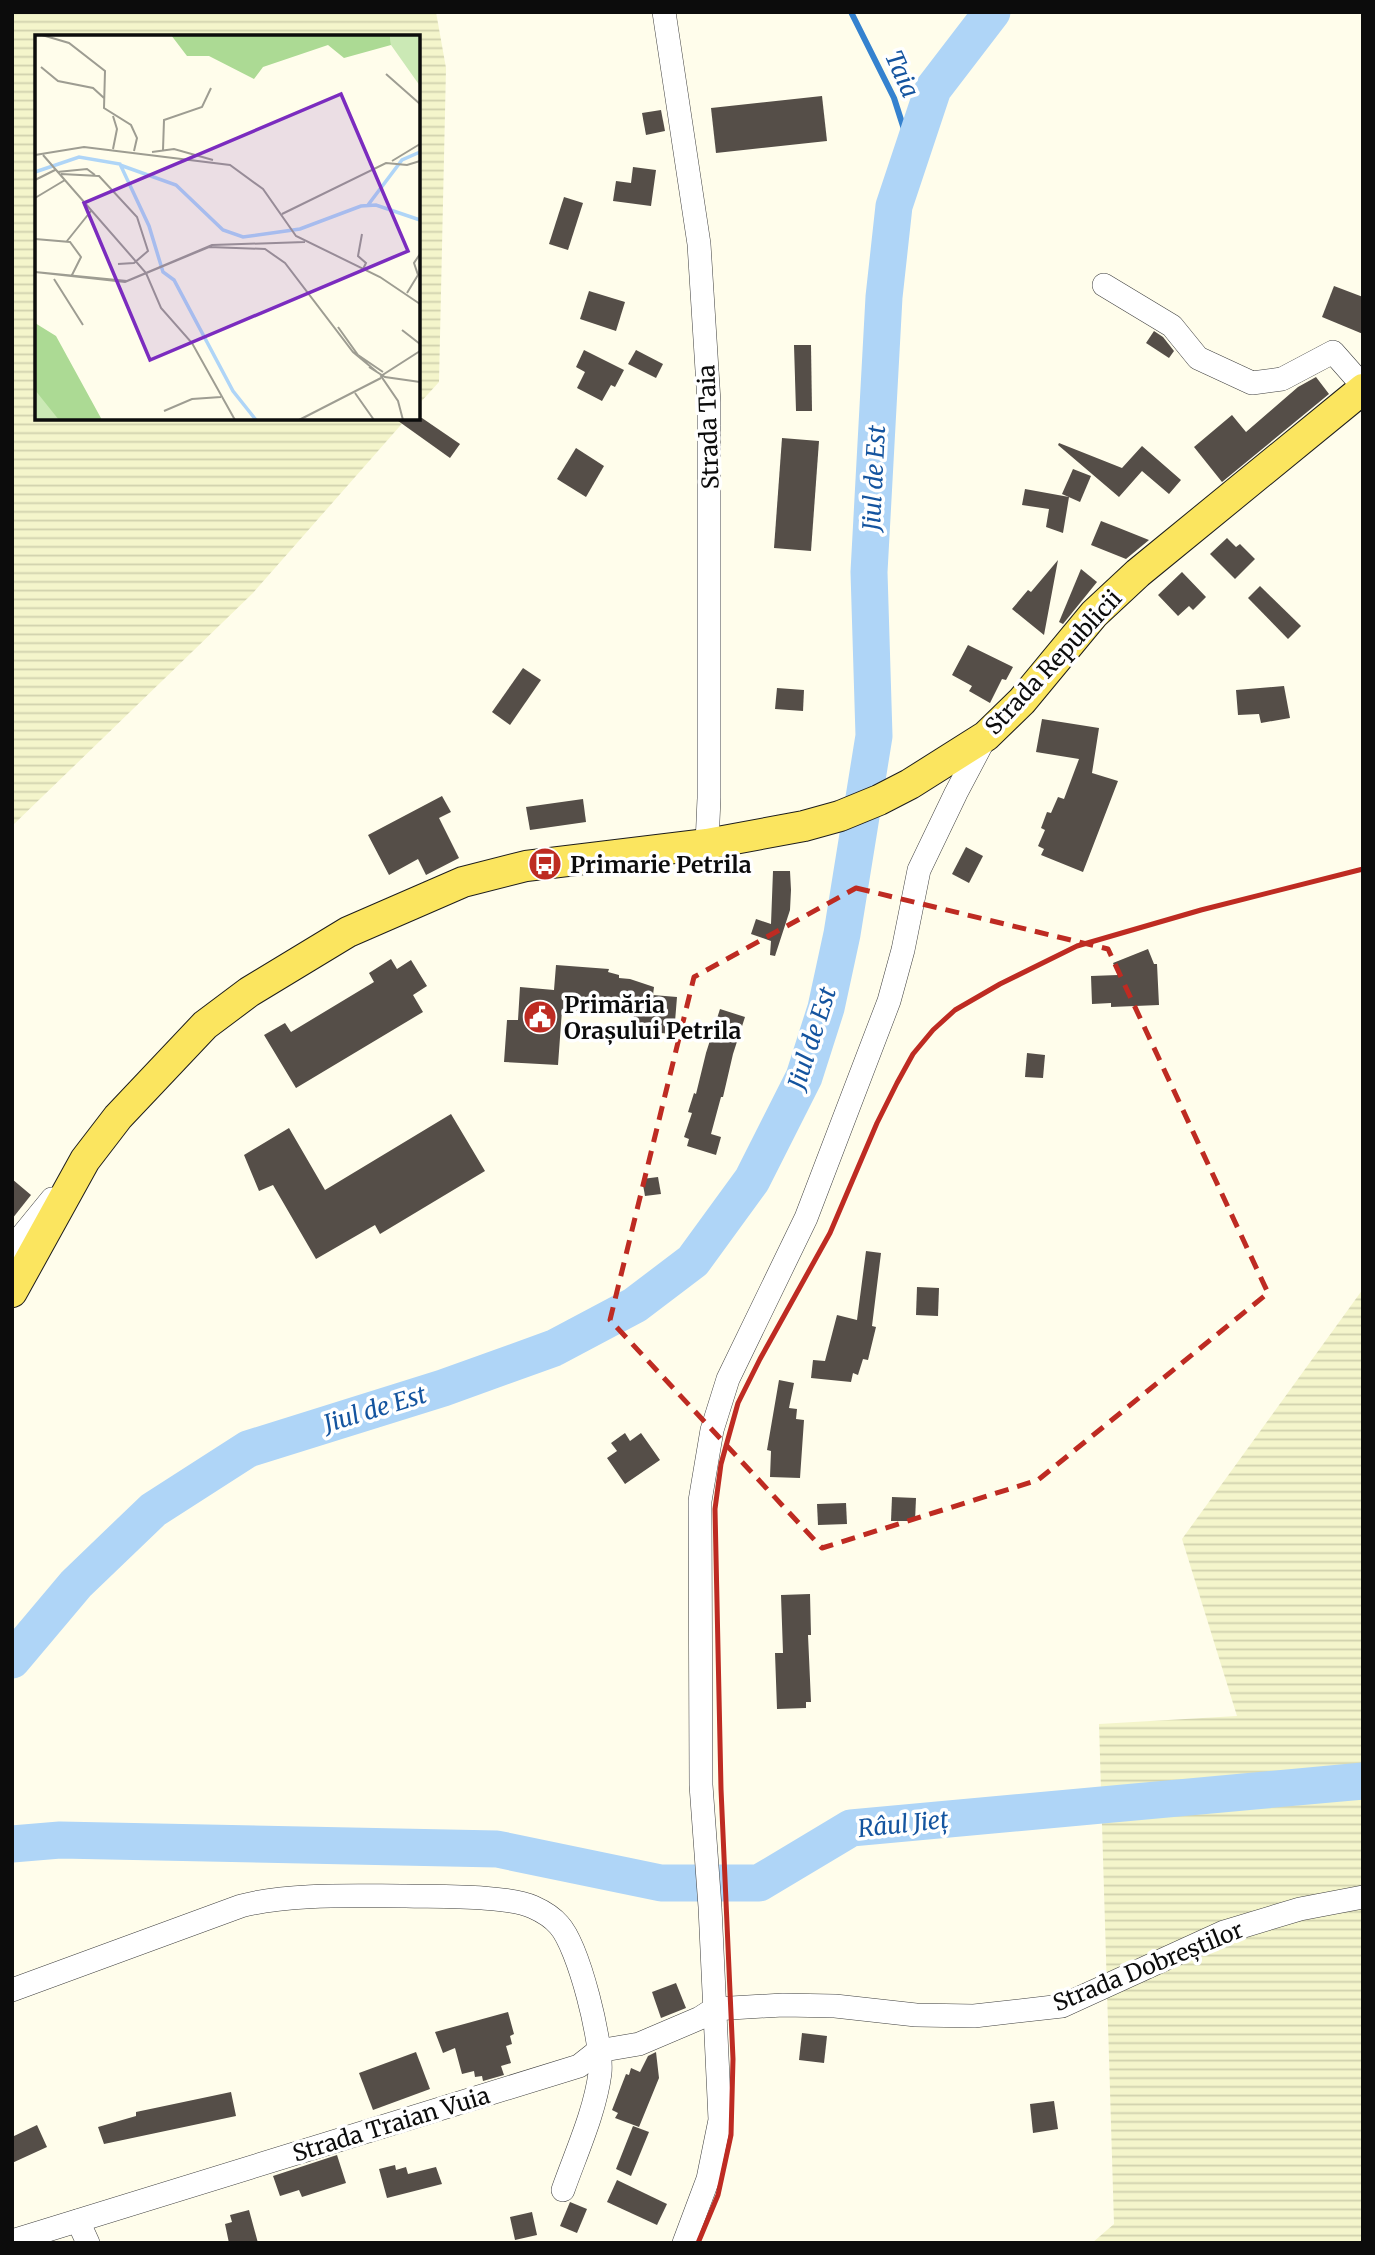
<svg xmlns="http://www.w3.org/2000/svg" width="1375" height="2255" font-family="Merriweather,serif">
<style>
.farmland{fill:url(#farmland-rules)}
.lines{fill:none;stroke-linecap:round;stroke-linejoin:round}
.stream{stroke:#3582cf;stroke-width:6}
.river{stroke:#afd5f7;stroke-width:37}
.building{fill:#554e48}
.minor-casing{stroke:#3f3f3f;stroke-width:24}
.major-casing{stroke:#1d1d1d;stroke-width:32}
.minor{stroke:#fff;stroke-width:23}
.major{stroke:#fbe55f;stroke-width:30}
.rail{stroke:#be2b22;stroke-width:5}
.marked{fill:none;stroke:#be2b22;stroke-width:5;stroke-dasharray:14 9;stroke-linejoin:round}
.labels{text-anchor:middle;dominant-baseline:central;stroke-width:7;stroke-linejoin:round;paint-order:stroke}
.street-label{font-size:23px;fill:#0c0c0c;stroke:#fff}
.poi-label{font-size:23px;font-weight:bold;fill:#0c0c0c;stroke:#fff;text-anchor:start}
.water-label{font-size:24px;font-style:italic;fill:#14549f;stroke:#fff}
.inset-river{fill:none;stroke:#afd5f7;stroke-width:3.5}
.inset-road{fill:none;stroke:#9e9d92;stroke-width:2}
.view{fill:#7b2cbf;fill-opacity:0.15;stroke:#7b2cbf;stroke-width:3.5}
.inset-edge{fill:none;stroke:#0c0c0c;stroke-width:3.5}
</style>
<defs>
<pattern id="farmland-rules" width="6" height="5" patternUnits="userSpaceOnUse" patternTransform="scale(1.75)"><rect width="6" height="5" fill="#f4f5cb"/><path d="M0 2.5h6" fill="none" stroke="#d0d1ad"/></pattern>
</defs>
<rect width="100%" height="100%" fill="#fffdeb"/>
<!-- farmland -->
<g class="farmland">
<path d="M12,12H436L446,68L439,382L418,405V37H37V418H407L253,593L12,826Z"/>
<path d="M1363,1289V2243H1092L1114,2224L1099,1724L1237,1716L1182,1539Z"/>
</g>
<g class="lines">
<!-- stream -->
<path class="stream" d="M851,12L894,98L912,154"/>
<!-- river -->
<g class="river">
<path d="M12,1660L76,1584L153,1510L248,1449L443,1388L554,1348L635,1305L693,1261L752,1180L804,1077L826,1008L842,934L874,736L869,572L884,297L894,206L933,89L992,12"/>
<path d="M12,1844L60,1840L497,1849L661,1883H759L851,1828L1363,1781"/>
</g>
</g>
<!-- building -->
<g class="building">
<path d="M822,96L827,141L716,153L711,108Z"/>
<path d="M661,110L665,131L646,135L642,113Z"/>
<path d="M633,167L656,170L651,206L613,201L616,181L631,183Z"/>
<path d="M564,197L583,203L568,250L549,244Z"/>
<path d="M1334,286L1363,297V334L1322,317Z"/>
<path d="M589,291L625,302L616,331L580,319Z"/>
<path d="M1154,331L1163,337L1174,351L1169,358L1146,343Z"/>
<path d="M794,345H811L812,411H796Z"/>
<path d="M584,350L624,370L615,387L611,385L602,401L577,388L585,372L576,367Z"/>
<path d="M636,350L663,364L656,378L628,364Z"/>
<path d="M1316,377L1329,394L1222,482L1194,447L1232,415L1246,432L1298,387Z"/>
<path d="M394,418H422L460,444L450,458Z"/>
<path d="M782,438L819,441L811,551L774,548Z"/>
<path d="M1059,443L1122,468L1142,446L1181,480L1169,494L1142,471L1119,497L1058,445Z"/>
<path d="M576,448L604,466L586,497L557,479Z"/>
<path d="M1073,469L1091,476L1080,502L1062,494Z"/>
<path d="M1025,489L1069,497L1063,533L1046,527L1049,509L1022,505Z"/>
<path d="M1101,521L1119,528L1149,540L1126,559L1091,545Z"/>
<path d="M1227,538L1236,547L1240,544L1255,559L1235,579L1210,554Z"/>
<path d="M1058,560L1044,635L1012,609L1028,590L1031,592Z"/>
<path d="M1081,569L1097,582L1063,624L1059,622Z"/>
<path d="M1182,572L1206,597L1193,610L1189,606L1178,616L1158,595Z"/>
<path d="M1260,586L1301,626L1288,639L1248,598Z"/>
<path d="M968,645L1013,667L1006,680L1002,679L990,703L969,691L972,686L952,675Z"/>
<path d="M523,668L541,680L510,725L492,712Z"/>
<path d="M1284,686L1290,718L1261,723L1259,714L1238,715L1236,690Z"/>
<path d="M777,688L804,690L803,711L775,709Z"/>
<path d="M1042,719L1099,728L1092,773L1118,781L1083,872L1041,855L1044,849L1038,846L1045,830L1041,828L1047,812L1051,813L1058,797L1064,799L1079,759L1036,752Z"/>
<path d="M442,796L451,812L439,818L459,858L426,875L418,859L389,875L368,835Z"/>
<path d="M583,799L586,822L530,830L526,807Z"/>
<path d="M966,847L983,856L969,883L952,874Z"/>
<path d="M773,871H790L791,890L790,910L775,956L770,955L771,941L751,934L756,919L771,924Z"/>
<path d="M1148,949L1154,964H1157L1159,1005L1111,1007V1003L1092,1004L1091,976L1118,975L1113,963Z"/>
<path d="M391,959L397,969L411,960L427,986L413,995L423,1012L296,1088L264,1035L285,1023L291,1032L374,982L369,973Z"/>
<path d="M556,965L609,969L608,972L619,975V978L630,979L654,987L653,995L677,997L674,1034L633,1031L634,1014L562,1010L558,1065L504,1062L507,1020H518L520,987L554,990Z"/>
<path d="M720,1009L745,1017L733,1054L723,1097H721L711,1134L721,1137L716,1155L687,1146L689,1139L684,1137L692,1113L688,1112L694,1093L696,1094L706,1053Z"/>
<path d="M1027,1053L1045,1055L1043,1078L1025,1077Z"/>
<path d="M451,1114L485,1171L380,1234L375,1225L316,1259L273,1185L259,1191L244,1155L289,1128L325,1190Z"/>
<path d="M658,1177L661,1194L645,1196L642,1179Z"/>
<path d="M12,1179L31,1195L12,1219Z"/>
<path d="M866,1251L881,1253L872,1326L876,1327L868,1360L863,1359L858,1375L853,1373L851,1382L811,1378L813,1360L825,1361L837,1315L857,1320Z"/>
<path d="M917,1287L939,1288L938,1316L916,1315Z"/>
<path d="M779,1380L794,1383L789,1408L797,1409L796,1419L804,1420L800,1478L770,1477L771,1451L767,1450Z"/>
<path d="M625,1433L630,1441L641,1433L660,1460L625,1484L607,1458L617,1451L611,1443Z"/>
<path d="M892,1497L916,1498L915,1521H891Z"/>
<path d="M846,1503L847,1524L818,1525L817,1504Z"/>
<path d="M810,1594L811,1635H808L811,1702H806V1708L777,1709L775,1653H783L781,1595Z"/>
<path d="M676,1983L686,2008L661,2018L652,1992Z"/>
<path d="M508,2012L514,2034L510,2036L512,2044L506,2046L511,2063L501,2066L504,2075L483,2081L482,2076L475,2077L474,2071L462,2074L455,2048L443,2053L435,2032Z"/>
<path d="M802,2033L827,2036L824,2063L799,2060Z"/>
<path d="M416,2052L430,2089L373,2110L359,2073Z"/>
<path d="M656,2052L659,2078L639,2127L615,2118L618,2113L612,2110L626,2074L629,2075L631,2068L640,2072L648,2056Z"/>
<path d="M231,2092L236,2116L104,2144L98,2127L136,2116V2112Z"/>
<path d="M1054,2101L1058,2129L1033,2133L1030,2104Z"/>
<path d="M37,2125L47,2147L12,2163V2137Z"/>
<path d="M633,2126L649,2132L631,2176L616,2169Z"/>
<path d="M337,2155L346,2183L302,2197L299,2190L280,2196L273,2176Z"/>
<path d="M395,2165L396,2170L406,2167L408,2174L436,2167L442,2184L387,2198L379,2169Z"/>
<path d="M617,2180L667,2204L657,2225L607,2202Z"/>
<path d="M570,2202L587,2209L577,2233L560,2226Z"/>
<path d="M249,2210L258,2243H229L225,2224L232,2222L230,2215Z"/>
<path d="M532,2212L537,2235L515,2240L510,2217Z"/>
</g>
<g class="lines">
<defs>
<g id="minor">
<path d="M664,12L699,244L709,402V798L707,844"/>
<path d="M1104,285L1172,326L1198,358L1252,383L1282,379L1333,352L1363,386"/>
<path d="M12,1248L52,1199"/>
<path d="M12,1990L241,1906C290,1893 355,1896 406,1896C437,1897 506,1895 533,1907C542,1911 553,1918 559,1925C579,1947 603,2044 600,2073C595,2112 576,2153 563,2190"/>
<path d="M78,2221L88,2243"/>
<path d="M12,2241L579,2066L598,2051L639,2044L700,2018L714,2009L783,2005L835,2006L916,2015L974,2016L1062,2006L1224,1932L1300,1909L1363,1897"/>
<path d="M684,2243L708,2179L720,2120L710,1907L701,1785L700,1501L712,1430L728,1379L806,1218L889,1001L903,950L919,870L956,793L986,736"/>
</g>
<path id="major" d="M12,1292L85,1160L118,1117L205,1025L249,992L348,932L463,882L526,866L707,844L804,826L840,816L879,800L910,784L986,736L1022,701L1094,614L1138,573L1363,389"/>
</defs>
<!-- minor casing -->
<use href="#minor" class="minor-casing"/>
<!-- major casing -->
<use href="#major" class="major-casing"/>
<!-- minor -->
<use href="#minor" class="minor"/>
<!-- major -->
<use href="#major" class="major"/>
<!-- rail -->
<path class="rail" d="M698,2243L718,2195L731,2135L733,2059L721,1789L715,1509L721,1464L738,1403L760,1359L830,1233L877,1123L897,1083L913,1054L933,1030L955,1010L1000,984L1077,946L1201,910L1363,869"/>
</g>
<!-- marked area -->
<path class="marked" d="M856,888L1108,949L1268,1293L1038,1480L822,1548L610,1320L694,977Z"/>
<!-- icons -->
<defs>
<symbol id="bus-disc" viewBox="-11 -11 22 22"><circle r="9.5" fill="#be2b22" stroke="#fff"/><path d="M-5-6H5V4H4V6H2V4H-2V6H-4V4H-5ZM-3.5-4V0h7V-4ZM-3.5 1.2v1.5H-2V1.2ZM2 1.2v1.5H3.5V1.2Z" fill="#fff"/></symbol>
<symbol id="civic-disc" viewBox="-11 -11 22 22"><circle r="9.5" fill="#be2b22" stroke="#fff"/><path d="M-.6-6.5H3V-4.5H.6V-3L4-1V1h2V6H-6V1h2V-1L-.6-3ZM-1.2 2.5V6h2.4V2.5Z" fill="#fff"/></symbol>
</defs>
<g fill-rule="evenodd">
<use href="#bus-disc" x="526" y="845" width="38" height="38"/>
<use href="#civic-disc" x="521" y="998" width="38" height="38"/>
</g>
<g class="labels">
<!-- street labels -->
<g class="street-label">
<text transform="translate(708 427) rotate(-92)">Strada Taia</text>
<text transform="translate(1053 662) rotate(-47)">Strada Republicii</text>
<text transform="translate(1148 1966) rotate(-22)">Strada Dobreștilor</text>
<text transform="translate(391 2124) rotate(-17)">Strada Traian Vuia</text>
</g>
<!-- poi labels -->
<g class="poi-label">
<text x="570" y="864">Primarie Petrila</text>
<text x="564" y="1004">Primăria<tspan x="564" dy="26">Orașului Petrila</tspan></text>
</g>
<!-- water labels -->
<g class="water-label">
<text transform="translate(902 74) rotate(66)">Taia</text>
<text transform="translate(874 478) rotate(-87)">Jiul de Est</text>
<text transform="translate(812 1038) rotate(-72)">Jiul de Est</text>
<text transform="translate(375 1409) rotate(-17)">Jiul de Est</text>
<text transform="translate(903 1824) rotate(-6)">Râul Jieț</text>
</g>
</g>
<!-- overview -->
<g transform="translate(35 35)">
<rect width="385" height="385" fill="#fffdeb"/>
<path d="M355,0H385V51L356,10ZM0,355L14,368L24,385H0Z" fill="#cbe9b5"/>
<path d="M136,0H355L356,10L309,23L293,10L228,32L219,44L174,21H152ZM0,288L21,301L67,385H24L0,355Z" fill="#acda94"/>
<path class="inset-river" d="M85,130L141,150L188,195L208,202L265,194L326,171L341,170L385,185M0,137L44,122L85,129L114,191L128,237L139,245L198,356L221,385M333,170L367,125L385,117"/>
<path class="inset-road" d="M7,0L34,8L70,36L69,73L96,90L102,103L99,116M6,32L23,46L58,53L69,63M351,39L385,69M78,81L82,94L78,114M128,115L129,85L167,72L176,53M117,117L139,114L178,125M0,120L49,112L195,130L228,154L261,201L345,242L385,269M8,120L111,238L126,273L157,308L200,385M357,126L385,109M22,137L52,134L60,140M26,139L64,141L102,182L113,216L99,228L83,229M0,145L20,135M0,163L30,145M247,179L351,128L372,130L385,126M327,199L323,221L331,228L328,234M0,204L35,207L46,222L37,240M32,206L56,176M0,237L92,246L177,210L270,207M0,237L90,247L174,212L230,214L250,228L318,317L342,337M19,244L48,290M372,258L383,240L379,228L385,219M303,292L323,320L348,337M367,295L385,309M334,332L350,342L385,347M320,358L339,385M129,376L157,364L186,362M264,385L346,343M368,385L363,366L346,341L385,316"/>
<path class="view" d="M306,59L373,216L115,325L49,168Z"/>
<rect width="385" height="385" class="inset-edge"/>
</g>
<!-- border -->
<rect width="1375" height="2255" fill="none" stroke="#0c0c0c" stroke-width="28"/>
</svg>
